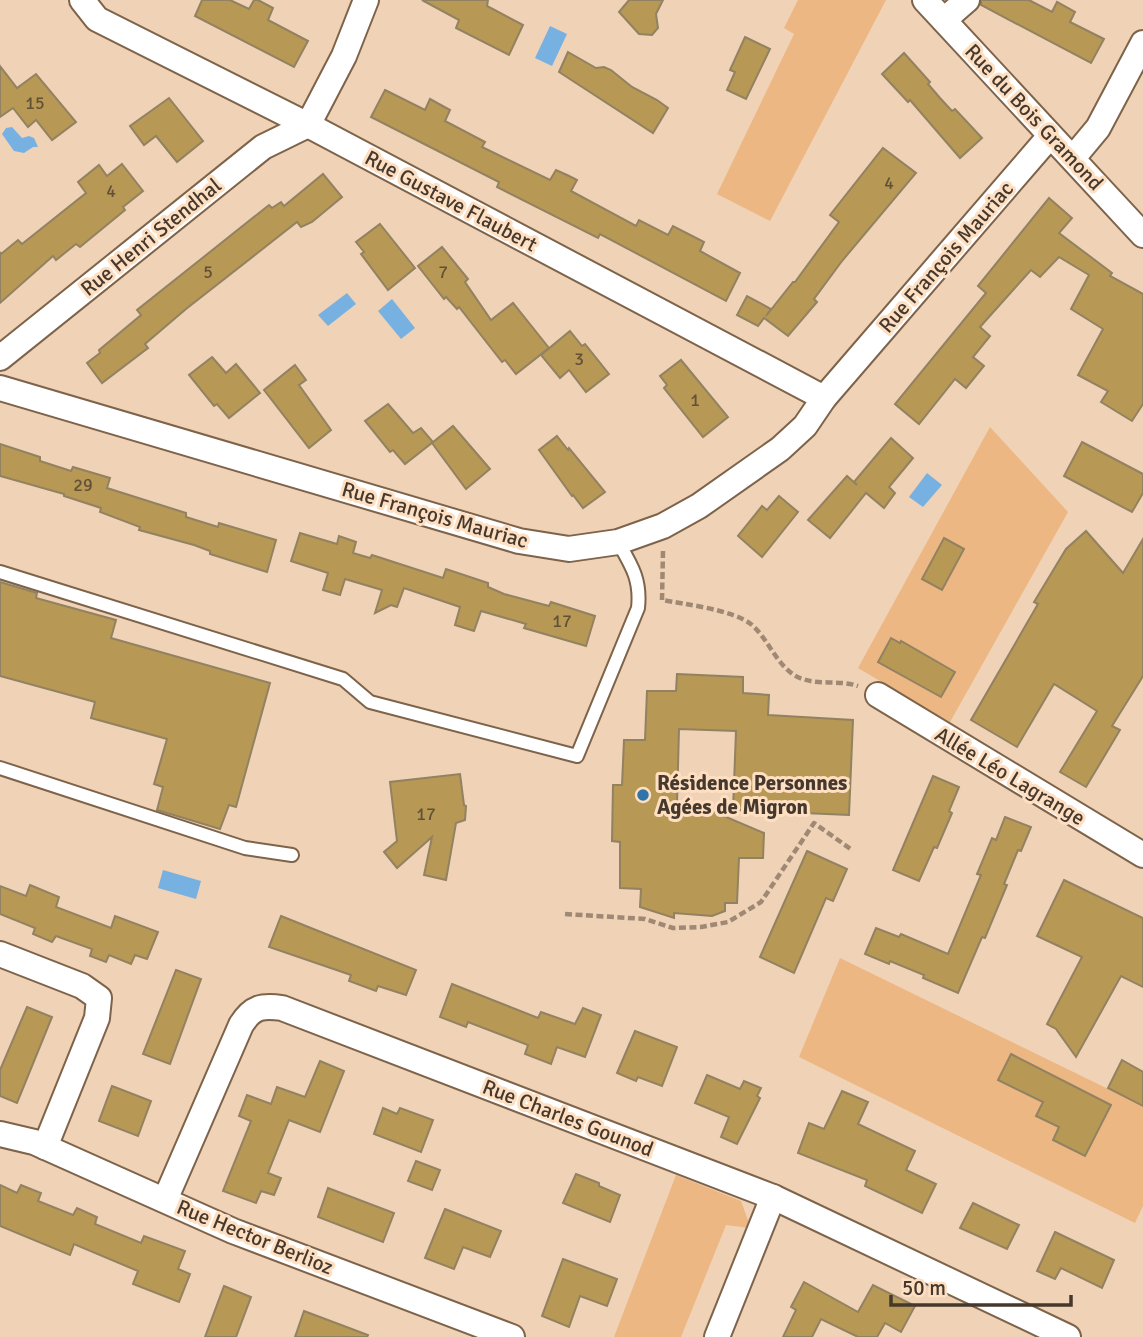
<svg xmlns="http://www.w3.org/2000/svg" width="1143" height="1337" font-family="Signika,sans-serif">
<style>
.green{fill:#ecb783}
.water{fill:#77b1e2}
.building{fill:#b79854;stroke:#928261;stroke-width:2}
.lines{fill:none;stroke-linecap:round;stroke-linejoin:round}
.service-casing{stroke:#7d634a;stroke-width:16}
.minor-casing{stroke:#7d634a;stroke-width:28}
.path{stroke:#9f8975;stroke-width:4.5;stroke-dasharray:7 3.5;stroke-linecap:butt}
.service{stroke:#fff;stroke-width:12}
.minor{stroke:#fff;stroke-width:24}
.poi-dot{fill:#3075aa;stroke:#fedfc2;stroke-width:2.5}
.labels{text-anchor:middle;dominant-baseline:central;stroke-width:6;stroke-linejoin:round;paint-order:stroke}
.number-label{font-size:18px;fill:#625137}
.street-label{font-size:21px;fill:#45392d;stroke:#fedfc2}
.poi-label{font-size:21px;font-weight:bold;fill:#45392d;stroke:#fedfc2;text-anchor:start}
</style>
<rect width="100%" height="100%" fill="#f0d2b6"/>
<!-- green -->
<g class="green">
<path d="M798,0H886L770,221L717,194L794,34L784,28Z"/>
<path d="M990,427L1068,512L950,722L858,668Z"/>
<path d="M840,958L1143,1106V1206L1135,1223L799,1057Z"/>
<path d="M676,1175L741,1201L749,1223V1228L726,1225L681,1337H614Z"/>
</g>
<!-- water -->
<g class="water">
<path d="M550,26L567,34L552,66L535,58Z"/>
<path d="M12,127L22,138L29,136L34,138L38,147H33L24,153L14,151L2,134L6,128Z"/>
<path d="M347,293L356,304L328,326L318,315Z"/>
<path d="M392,299L415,328L401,339L378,311Z"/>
<path d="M927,473L942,485L923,507L909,497Z"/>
<path d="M163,870L201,881L196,899L158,888Z"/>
</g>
<!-- building -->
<g class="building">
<path d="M202,0H230L249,9L254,0H258L273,8L268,20L308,41L294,67L195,16Z"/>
<path d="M422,0H488L487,6L523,25L509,55L456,28L459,20Z"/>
<path d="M629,0H663L656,14L658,28L652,35L639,34L619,12Z"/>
<path d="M981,0H1029L1052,12L1057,2L1075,12L1070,22L1104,39L1091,63L981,5Z"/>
<path d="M745,37L770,49L746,99L727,90L735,72L730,70Z"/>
<path d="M568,52L596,68L604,67L611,70L632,87L657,100L668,108L653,133L559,72Z"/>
<path d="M904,53L930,82L928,84L940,98L952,111L955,109L982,138L960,158L910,100L908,102L882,74Z"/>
<path d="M0,66L17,88L36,74L76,122L52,140L36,120L28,127L13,108L0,117Z"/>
<path d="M385,90L425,110L430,99L450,110L445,121L485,142L482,147L550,180L556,170L567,175L577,180L571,191L636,226L639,220L668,235L673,226L704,242L700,251L740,273L726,301L600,234L598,238L497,187L499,182L371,117Z"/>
<path d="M169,98L203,141L177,162L156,136L144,145L130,126Z"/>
<path d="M883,148L916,173L842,261L814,299L817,302L788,336L764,318L758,326L737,315L747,296L771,309L766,316L793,282H795L839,222L830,215Z"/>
<path d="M122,164L143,191L123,207L125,210L80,247L76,244L56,260L53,256L0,303V252L1,254L18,240L22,244L86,193L78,182L99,165L107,176Z"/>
<path d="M323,174L342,197L312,222L301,227L297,222L186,309L145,344L148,348L102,383L87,363L100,353L99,350L141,315L137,310L269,205L272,208L281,202L284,206Z"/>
<path d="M1049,198L1072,218L1059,233L1112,273L1110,276L1143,294V404L1132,421L1101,402L1108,391L1078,375L1103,329L1071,309L1089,275L1059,257L1040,277L1031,270L980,327L990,336L973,357L984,366L966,388L955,379L919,424L895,404L986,293L978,286Z"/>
<path d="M380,224L415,268L388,290L361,254L364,252L356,242Z"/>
<path d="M442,247L468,279L465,282L491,320L513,303L549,348L516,374L505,360L502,362L459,307L457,309L446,297L444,299L418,266Z"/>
<path d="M570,331L582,346L585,344L609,374L586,392L569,370L560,378L541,355Z"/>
<path d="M212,357L226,373L236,364L260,393L229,418L217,404L214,406L189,375Z"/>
<path d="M681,360L728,417L703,437L664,388L667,385L660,376Z"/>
<path d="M295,365L306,380L299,385L331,430L309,448L264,390Z"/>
<path d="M388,404L413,433L421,428L433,442L405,464L393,450L390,452L365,421Z"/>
<path d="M453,426L490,469L466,489L432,443Z"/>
<path d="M557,436L568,450L569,448L605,492L583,508L573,495L572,496L539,450Z"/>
<path d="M891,438L913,458L889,487L895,493L884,508L866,493L830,538L808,520L847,476L857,485L854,482Z"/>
<path d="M1082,442L1143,474V493L1132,512L1064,476Z"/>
<path d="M0,444L40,457V461L71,471L73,467L110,478L107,488L186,513V517L218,527L219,523L276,540L267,572L210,554V551L194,545L139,530L140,527L100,512L101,508L64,496V494L0,476Z"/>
<path d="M779,496L798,512L762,557L738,536L762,506L767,510Z"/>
<path d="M1086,531L1123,573L1143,539V676L1112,726L1120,730L1086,787L1060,772L1097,711L1054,684L1017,747L971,720L1038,604L1034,602L1066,549Z"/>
<path d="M300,533L337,544L339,536L356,542L353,553L370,558L372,555L443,578L446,569L488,583V587L504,594L549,606L551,602L595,616L586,646L524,628L526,624L481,611L474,631L455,625L460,607L404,588L397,607L391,605L375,613L382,590L345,579L340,595L323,590L328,573L291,561Z"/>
<path d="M944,538L964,549L942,590L922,579Z"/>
<path d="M0,582L37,593L36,598L116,620L111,638L270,683L236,807L229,805L220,829L157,810L163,787L154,784L167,739L91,718L95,702L0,676Z"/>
<path d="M891,638L900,643L901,641L955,672L941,697L878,662Z"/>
<path d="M677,674L743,677V693L769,695L768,715L853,720L849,815L733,810L736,731L679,729L677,804L698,805L764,833L763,858H739L737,903H725V911L712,916L674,913V918L640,907L641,889L620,888V842L612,841L613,785H622L624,740H645L647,691H676Z"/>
<path d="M460,774L464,805L466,806L465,820L456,823L446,880L424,875L432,837L397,868L384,852L397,841L390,782Z"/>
<path d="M933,776L959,787L949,811L952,813L937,848L934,847L919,881L893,870Z"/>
<path d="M1005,817L1031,827L1021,851L1018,850L1004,884L1007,885L985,938L982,937L958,993L923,978L924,975L890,961L889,964L865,954L876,928L899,937L901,934L948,954L981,875L977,874L992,838L996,840Z"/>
<path d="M807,851L847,869L833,901L826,898L794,973L760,957Z"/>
<path d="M1064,880L1143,918V987L1121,976L1076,1057L1056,1029L1047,1024L1082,957L1037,936Z"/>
<path d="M30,885L59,897L56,907L111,928L115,916L158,932L147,959L135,955L131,964L109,955L106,962L90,956L92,949L56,936L52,942L33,934L35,928L0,914V886L26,896Z"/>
<path d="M281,916L416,970L406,995L378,986L376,991L349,981L351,975L269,947Z"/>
<path d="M176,970L201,979L170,1064L143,1054Z"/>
<path d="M452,984L538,1018L541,1012L575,1024L583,1008L601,1015L585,1057L557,1047L551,1064L525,1054L528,1045L468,1022L466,1027L440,1017Z"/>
<path d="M27,1007L52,1017L17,1103L0,1096V1070Z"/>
<path d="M635,1031L677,1047L662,1086L638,1077L636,1081L617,1073Z"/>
<path d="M1011,1054L1111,1105L1085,1156L1053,1140L1059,1127L1036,1116L1043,1102L998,1080Z"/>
<path d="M1122,1060L1143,1072V1106L1108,1088Z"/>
<path d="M320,1061L344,1071L320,1132L289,1120L268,1173L281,1178L274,1195L261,1191L256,1203L223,1191L251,1121L239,1116L247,1095L271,1104L277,1087L305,1097Z"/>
<path d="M707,1075L740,1089L744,1081L761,1088L757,1096L760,1098L737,1144L721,1137L729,1117L695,1103Z"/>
<path d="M112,1086L151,1101L138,1136L99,1121Z"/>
<path d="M842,1091L868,1102L858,1124L915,1151L906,1170L936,1184L922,1213L865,1186L867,1180L798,1153L809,1123L824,1129Z"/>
<path d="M383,1108L397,1114L400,1108L433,1120L421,1152L374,1134Z"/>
<path d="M416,1161L440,1170L432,1190L408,1181Z"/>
<path d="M576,1174L599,1183V1186L620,1195L610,1222L563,1203Z"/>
<path d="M0,1185L17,1193L21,1185L41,1193L38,1201L73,1215L77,1208L97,1217L95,1224L141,1243L144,1236L185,1251L178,1269L190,1274L179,1302L133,1284L138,1271L74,1244L70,1255L0,1226Z"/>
<path d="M328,1188L394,1213L383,1242L318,1217Z"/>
<path d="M973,1203L1019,1225L1007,1249L960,1228Z"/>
<path d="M445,1209L501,1231L490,1257L463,1247L454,1269L425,1258Z"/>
<path d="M1055,1232L1114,1260L1102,1288L1061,1268L1055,1279L1037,1271Z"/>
<path d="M563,1259L617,1279L607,1306L580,1296L569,1327L542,1316Z"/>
<path d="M804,1282L858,1312L873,1285L915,1306L901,1332L885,1323L877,1337H858L821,1319L812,1337H783L796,1310L791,1307Z"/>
<path d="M224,1286L251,1297L236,1337H205Z"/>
<path d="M304,1311L368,1335L367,1337H295Z"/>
</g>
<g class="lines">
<defs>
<g id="service">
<path d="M0,572L343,679L370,702L577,756L638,608C641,580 632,566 618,542"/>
<path d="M0,768L245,848L292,855"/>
</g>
<g id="minor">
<path d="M82,0L97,19L308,125L824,398"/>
<path d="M925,0L1143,235"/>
<path d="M944,20L967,0"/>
<path d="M1073,158L1098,128L1143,43"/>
<path d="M0,358L263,147L308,125L344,56L366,0"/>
<path d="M0,388L519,541L569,549L618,542L663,526L699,506L780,449L805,426L824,398L1050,136"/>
<path d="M878,695L1143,855"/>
<path d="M0,954L82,986L99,998L97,1018L45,1147"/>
<path d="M0,1134L34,1142L233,1231L512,1337"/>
<path d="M165,1200L241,1025C252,1007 262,1005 282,1008L773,1197L1068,1337"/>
<path d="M717,1337L773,1197"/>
</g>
</defs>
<!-- service casing -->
<use href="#service" class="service-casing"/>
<!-- minor casing -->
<use href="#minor" class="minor-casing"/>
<!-- path -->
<g class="path">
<path d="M663,551L662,600C684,604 735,610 752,625C768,639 775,662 794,675C813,687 838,679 858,686"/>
<path d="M565,914L645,919L673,928L701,927L728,922L761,902L814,823L852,850"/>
</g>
<!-- service -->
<use href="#service" class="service"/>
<!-- minor -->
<use href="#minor" class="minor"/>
</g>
<!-- markers -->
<circle class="poi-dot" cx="643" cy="795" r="7"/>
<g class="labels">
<!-- number labels -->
<g class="number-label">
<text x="35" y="103">15</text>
<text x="889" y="183">4</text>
<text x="111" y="191">4</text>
<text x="208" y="272">5</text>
<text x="443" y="272">7</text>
<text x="579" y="359">3</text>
<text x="695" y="400">1</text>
<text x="83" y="485">29</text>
<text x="562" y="621">17</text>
<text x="426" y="814">17</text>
</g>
<!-- street labels -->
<g class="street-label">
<text transform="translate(1034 117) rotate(47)">Rue du Bois Gramond</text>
<text transform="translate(451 201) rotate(28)">Rue Gustave Flaubert</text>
<text transform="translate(151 237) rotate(-39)">Rue Henri Stendhal</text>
<text transform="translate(946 257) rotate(-49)">Rue François Mauriac</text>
<text transform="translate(435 515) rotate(16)">Rue François Mauriac</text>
<text transform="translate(1010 776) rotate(31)">Allée Léo Lagrange</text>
<text transform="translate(568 1118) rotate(21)">Rue Charles Gounod</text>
<text transform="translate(255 1237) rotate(22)">Rue Hector Berlioz</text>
</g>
<!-- poi labels -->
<g class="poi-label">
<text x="657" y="783">Résidence Personnes<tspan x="657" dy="24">Agées de Migron</tspan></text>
</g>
</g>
<!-- scale -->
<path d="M891 1295v10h180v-10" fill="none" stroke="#45392d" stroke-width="3.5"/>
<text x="902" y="1295" font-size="21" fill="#45392d" stroke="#fedfc2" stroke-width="5" paint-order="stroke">50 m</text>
</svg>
